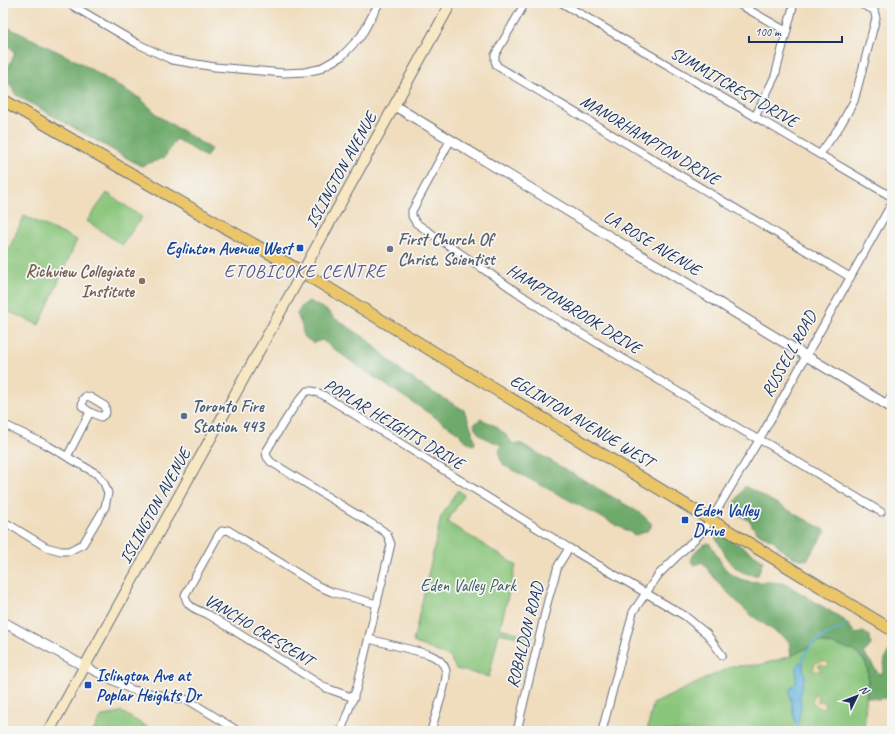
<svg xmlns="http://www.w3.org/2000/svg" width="895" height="734" font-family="Caveat,sans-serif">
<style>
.green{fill:#89c57a;stroke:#527a6c}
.forest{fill:#6eaa6a;stroke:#446c64}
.sand{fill:#eeda9e;stroke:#84847e}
.water{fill:#5fb1da;stroke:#3d709c}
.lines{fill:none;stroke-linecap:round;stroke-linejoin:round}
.stream{stroke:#5fb1da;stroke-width:2}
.minor-casing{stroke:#666c7f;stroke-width:9}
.tertiary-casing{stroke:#666c7f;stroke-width:11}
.secondary-casing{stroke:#666c7f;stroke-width:12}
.primary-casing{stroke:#666c7f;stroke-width:13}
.minor{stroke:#fff;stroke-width:7}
.tertiary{stroke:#fff;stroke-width:9}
.secondary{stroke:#f7e8c3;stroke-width:10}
.primary{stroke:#ebc669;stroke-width:11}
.transit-dot{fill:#1a4fb4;stroke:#f6f6f2;stroke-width:1.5}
.worship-dot{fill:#6b7280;stroke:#f6f6f2;stroke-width:1.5}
.education-dot{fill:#8d6e63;stroke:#f6f6f2;stroke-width:1.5}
.service-dot{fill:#5c6f8a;stroke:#f6f6f2;stroke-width:1.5}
.labels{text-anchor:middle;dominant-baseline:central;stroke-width:3.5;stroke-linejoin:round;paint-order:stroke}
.street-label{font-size:17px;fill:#1b2f5e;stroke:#f6f6f2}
.worship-label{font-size:17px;font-weight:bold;fill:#5b616d;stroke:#f6f6f2;text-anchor:start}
.transit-label{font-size:17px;font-weight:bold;fill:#164399;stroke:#f6f6f2;text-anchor:start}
.education-label{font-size:17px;font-weight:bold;fill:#785e54;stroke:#f6f6f2;text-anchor:end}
.service-label{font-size:17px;font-weight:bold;fill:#4e5e75;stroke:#f6f6f2;text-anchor:start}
.park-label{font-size:17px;fill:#3c5c66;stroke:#f6f6f2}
.quarter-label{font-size:19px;letter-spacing:1px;fill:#5a588d;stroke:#f6f6f2}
</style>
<rect width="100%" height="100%" fill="#f6f6f2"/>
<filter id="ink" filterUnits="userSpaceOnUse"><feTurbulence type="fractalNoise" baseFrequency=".025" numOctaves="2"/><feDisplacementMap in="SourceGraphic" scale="8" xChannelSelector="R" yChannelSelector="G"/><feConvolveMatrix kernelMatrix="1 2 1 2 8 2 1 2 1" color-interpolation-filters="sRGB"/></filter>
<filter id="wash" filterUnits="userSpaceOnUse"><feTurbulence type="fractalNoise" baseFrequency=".012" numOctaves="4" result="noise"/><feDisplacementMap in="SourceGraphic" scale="16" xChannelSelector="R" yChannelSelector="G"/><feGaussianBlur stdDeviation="0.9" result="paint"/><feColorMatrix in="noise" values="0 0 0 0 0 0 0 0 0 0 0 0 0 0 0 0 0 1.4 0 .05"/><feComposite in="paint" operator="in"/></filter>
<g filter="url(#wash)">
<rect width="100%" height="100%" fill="#f0ddbd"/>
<!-- green -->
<g class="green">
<path d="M107,193L142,217L122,245L87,221Z"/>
<path d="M24,216L77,240L39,325L3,309V262Z"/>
<path d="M458,490L464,495L447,522L516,565L500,628L532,637L531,640L499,633L489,677L456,669L450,657L413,642L441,517Z"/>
<path d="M819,642L852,649L865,662L868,672L864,731H647L653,704L732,666L759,665L791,656Z"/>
<path d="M120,711L154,731H93L102,716L117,714Z"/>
</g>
<!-- forest -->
<g class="forest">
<path d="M3,25L77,61L141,99L160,117L211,149L206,157L176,139L164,158L141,166L16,95L4,75L14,56V51L3,41Z"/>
<path d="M309,301L328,311L334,318L367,339L401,371L427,389L464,410C468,421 474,432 475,444L472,445L462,438L459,433L356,365L322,340L313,343L303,336L302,326L297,314L302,306Z"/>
<path d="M481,419L494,425L505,434L513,444H522L640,513L651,523V527L647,531L635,535L505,466C499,459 498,454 501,445C490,440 476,437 474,424Z"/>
<path d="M745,486L826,531L807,560C799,559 790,557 784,551C780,548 777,543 773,540C762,535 755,534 750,521L735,513L733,506Z"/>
<path d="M718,532L763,560L758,575C732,575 727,556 715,537Z"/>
<path d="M709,543C716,551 722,568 730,573C748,587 766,579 786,584L843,619L856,634L863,632L870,636L871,645L864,653L878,673L882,674C885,666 883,654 892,649V697L878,699L866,697C867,689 869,681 868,672C867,649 837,646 819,642L791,656L789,641L751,615L722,587L702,562L695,565L691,562C693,553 699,545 709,543Z"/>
</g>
<!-- sand -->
<g class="sand">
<path d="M823,661L827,662L829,665L825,667L821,664L818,666L821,671H813L815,663Z"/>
<path d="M814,694L818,695L817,699L818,702L824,701L825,708H819L812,702Z"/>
</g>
<!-- water -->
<path class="water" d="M800,662L804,663L803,666L805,676L800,694L801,707L798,725L795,722L789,691L796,682V667Z"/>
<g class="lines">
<!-- stream -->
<g class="stream">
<path d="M802,663C807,641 827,636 845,626"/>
<path d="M797,731L798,723"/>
</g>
</g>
</g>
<g filter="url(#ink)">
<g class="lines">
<defs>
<g id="minor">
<path d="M68,3L138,44L172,60L215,67L284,73L305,72L319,69L342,56L361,36L379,3"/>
<path d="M525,3L495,55V61L497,66L850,277"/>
<path d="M562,3L892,197"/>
<path d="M737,3L786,31"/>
<path d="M755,117L775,76L794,3"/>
<path d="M451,139L412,211V216L416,223L549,314L750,435L768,444L881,512"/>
<path d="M820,154L840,126L854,101L876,18L874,10L858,3"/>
<path d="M886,405L892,394"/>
<path d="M3,424L45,444L97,474L104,483L108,493L105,507L83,544L69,551H61L46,547L3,521"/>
<path d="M67,457L90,412L101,417L106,413L105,406L90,397L86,396L83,399L82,406L90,412"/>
<path d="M369,639L428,654C436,657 444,662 446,671C448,682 434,718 431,731"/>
<path d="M84,666L132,690L188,700L238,731"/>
<path d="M354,698L326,688L209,615C199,610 186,608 185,595L219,534L222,531L228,530L318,586L332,592L377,604"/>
<path d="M341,731L357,687L391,544L387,534L382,530L271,462L267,457L266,452C272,442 300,394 308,391C313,390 318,393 323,395L569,548L685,616L707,634L722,655"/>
<path d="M517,731L548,600L558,566L569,548"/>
<path d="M602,731L633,612L659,574L702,532L717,510L759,440L892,203"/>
</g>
<g id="tertiary">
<path d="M395,106L892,408"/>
<path d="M3,622L84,666"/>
</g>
<path id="secondary" d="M49,731L451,3"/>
<path id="primary" d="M3,100L302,272L892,630"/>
</defs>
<!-- minor casing -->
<use href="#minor" class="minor-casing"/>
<!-- tertiary casing -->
<use href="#tertiary" class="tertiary-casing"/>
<!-- secondary casing -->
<use href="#secondary" class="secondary-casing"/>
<!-- primary casing -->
<use href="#primary" class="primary-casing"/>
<!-- minor -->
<use href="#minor" class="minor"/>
<!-- tertiary -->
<use href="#tertiary" class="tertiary"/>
<!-- secondary -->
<use href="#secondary" class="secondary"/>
<!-- primary -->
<use href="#primary" class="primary"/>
</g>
</g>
<!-- markers -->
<g class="transit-dot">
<rect x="296" y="244" width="8" height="8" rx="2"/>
<rect x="681" y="516" width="8" height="8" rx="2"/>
<rect x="84" y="681" width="8" height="8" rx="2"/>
</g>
<circle class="worship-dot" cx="390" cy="249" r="4"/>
<circle class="education-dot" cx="142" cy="281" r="4"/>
<circle class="service-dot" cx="184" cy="416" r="4"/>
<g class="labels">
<!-- street labels -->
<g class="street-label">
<text transform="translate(734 87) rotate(30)">SUMMITCREST DRIVE</text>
<text transform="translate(650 140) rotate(31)">MANORHAMPTON DRIVE</text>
<text transform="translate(341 170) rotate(-61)">ISLINGTON AVENUE</text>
<text transform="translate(652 243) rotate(31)">LA ROSE AVENUE</text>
<text transform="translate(574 309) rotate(32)">HAMPTONBROOK DRIVE</text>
<text transform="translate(789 354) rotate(-61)">RUSSELL ROAD</text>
<text transform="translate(582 421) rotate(31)">EGLINTON AVENUE WEST</text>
<text transform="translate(394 424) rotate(31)">POPLAR HEIGHTS DRIVE</text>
<text transform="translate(155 506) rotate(-61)">ISLINGTON AVENUE</text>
<text transform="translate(259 630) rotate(31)">VANCHO CRESCENT</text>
<text transform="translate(525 635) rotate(-76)">ROBALDON ROAD</text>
</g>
<!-- worship labels -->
<g class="worship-label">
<text x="398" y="239">First Church Of<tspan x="398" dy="20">Christ, Scientist</tspan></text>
</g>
<!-- transit labels -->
<g class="transit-label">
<text x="292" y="248" text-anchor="end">Eglinton Avenue West</text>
<text x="693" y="510">Eden Valley<tspan x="693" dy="20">Drive</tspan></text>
<text x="96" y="675">Islington Ave at<tspan x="96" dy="20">Poplar Heights Dr</tspan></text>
</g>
<!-- education labels -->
<g class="education-label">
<text x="134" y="271">Richview Collegiate<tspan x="134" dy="20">Institute</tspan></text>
</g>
<!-- service labels -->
<g class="service-label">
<text x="192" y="406">Toronto Fire<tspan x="192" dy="20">Station 443</tspan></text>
</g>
<!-- park labels -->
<g class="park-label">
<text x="468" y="585">Eden Valley Park</text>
</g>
<!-- quarter labels -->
<g class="quarter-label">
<text x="305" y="271">ETOBICOKE CENTRE</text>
</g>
</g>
<!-- margin -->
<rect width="895" height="734" fill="none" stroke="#f6f6f2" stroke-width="16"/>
<!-- north arrow -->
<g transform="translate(857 696) rotate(47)" stroke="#f6f6f2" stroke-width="3" paint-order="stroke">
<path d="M0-3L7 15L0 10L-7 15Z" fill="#1b2f5e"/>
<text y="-6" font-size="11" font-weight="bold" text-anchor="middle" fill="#1b2f5e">N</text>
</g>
<!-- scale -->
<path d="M749 36v6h93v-6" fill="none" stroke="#1b2f5e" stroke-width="2"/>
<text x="755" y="36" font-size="12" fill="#1b2f5e" stroke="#f6f6f2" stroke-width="3" paint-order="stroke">100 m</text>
</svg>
